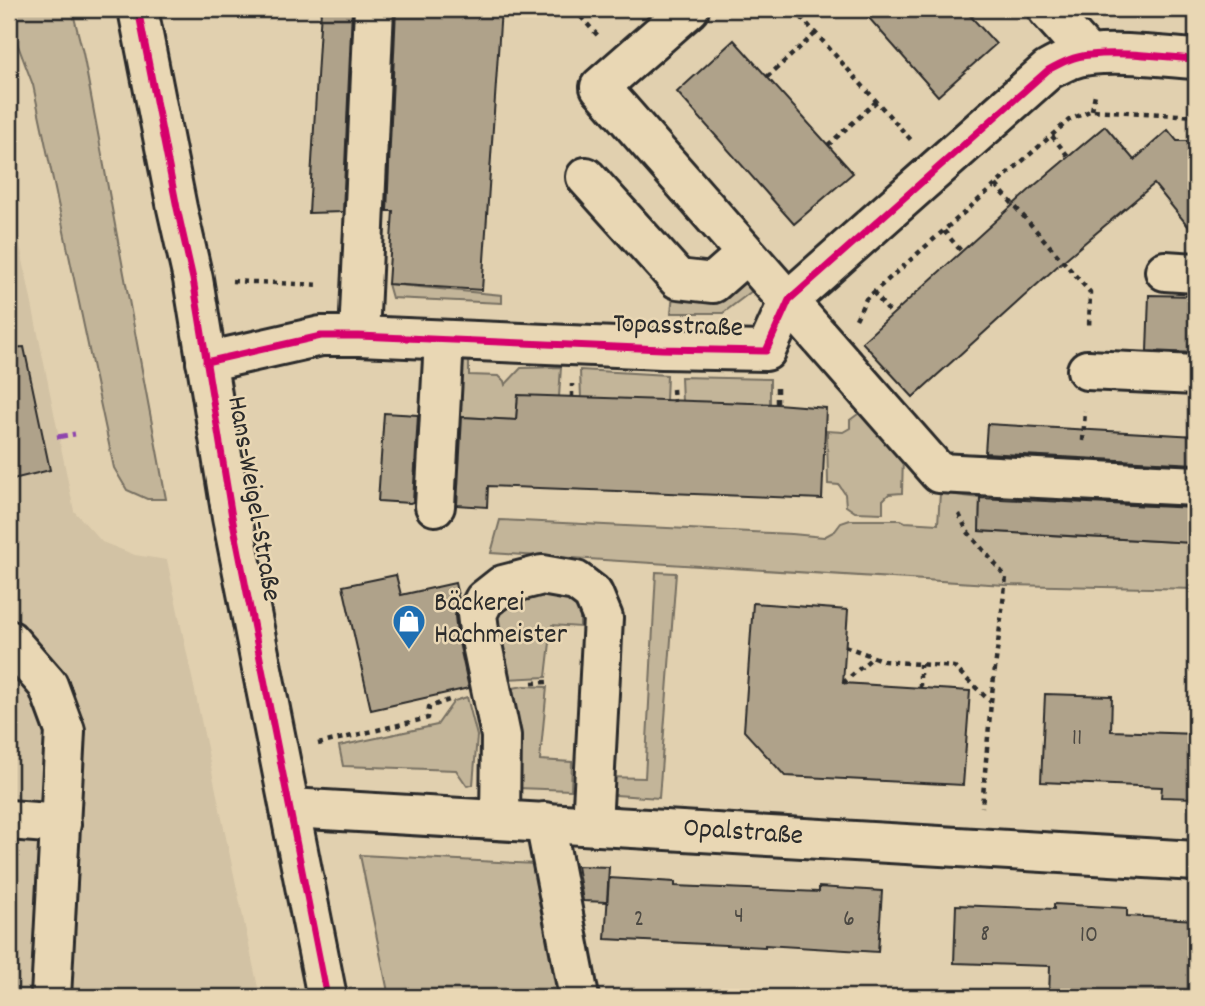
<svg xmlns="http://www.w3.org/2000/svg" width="1205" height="1006" font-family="Dekko,sans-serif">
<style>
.built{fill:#d2c2a4}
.green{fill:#c3b599;stroke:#777062;stroke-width:2}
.building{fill:#afa28a;stroke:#2b2b2b;stroke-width:2}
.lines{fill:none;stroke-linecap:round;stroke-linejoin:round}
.minor-casing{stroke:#2b2b2b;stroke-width:44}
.path{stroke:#2b2b2b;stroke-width:4.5;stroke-dasharray:5 5;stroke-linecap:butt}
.minor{stroke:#e9d7b4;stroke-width:38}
.quiet{stroke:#8e44ad;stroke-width:5;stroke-dasharray:10 5;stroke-linecap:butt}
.cycleway-casing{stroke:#e9d7b4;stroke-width:11}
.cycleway{stroke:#d6006c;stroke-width:7}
.labels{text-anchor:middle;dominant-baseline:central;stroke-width:5;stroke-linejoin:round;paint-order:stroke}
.number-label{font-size:24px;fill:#4c4943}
.street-label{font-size:28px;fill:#2b2b2b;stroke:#e9d7b4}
.poi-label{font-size:28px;fill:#2b2b2b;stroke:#e9d7b4;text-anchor:start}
</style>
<rect width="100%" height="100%" fill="#e1d0af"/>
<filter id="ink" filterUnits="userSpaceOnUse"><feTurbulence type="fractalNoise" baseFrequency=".0143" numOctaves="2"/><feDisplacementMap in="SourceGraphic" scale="14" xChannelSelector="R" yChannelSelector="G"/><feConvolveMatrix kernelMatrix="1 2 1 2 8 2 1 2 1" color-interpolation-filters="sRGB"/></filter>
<g filter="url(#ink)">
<!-- built -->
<path class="built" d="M9,191L74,511L102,542L135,555L167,560L260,997H9Z"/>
<!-- green -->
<g class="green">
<path d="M9,9H72L83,53L166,499H147L127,490L114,468L33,85L9,22Z"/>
<path d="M748,280L753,283L752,291L723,313H671L673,294L683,300H718L729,295L737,288Z"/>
<path d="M388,284L502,295V303L392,298Z"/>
<path d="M461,361H469V375L499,376L504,381L505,385L521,368L561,367L559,397L518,396L516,420L447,416Z"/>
<path d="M580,370L667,375L666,401L581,398Z"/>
<path d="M681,377L770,379V404L682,402Z"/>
<path d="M862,411L903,457L902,493L889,494L883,500V513L855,512L846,506L845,494L839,485L828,484L827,431L843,432L850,428V420Z"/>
<path d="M1196,486V589L1005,585L491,553L500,520L792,534L824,537L835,531L841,523L850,520H901L905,522L938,524L940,493L980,498L979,531L1193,543Z"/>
<path d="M656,572L676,573L659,798L601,794L606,777L645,778Z"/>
<path d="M520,592L574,597L580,611V627L552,625L546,677L506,679L495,623L499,614Z"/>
<path d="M524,686L547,687L540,760L572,762L571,790L517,788L507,689Z"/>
<path d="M467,697L477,736L473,785L467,786L456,770L343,766L339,746L437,725L454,701Z"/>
<path d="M360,855L536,864L561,997H389Z"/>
</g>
<!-- building -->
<g class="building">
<path d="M321,9H352L343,212L309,213Z"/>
<path d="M396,9H501L482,290L388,284L393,211H387Z"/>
<path d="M861,9H964L996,44L938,96Z"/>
<path d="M734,40L853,173L794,224L677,92Z"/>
<path d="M1105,126L1134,160L1168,130L1177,141H1196V236L1154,184L1062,262L913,397L862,342L1035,185Z"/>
<path d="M1149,295L1196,296V353L1147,351Z"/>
<path d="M24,347L50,470L9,480V348Z"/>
<path d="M518,395L777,404L826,408L822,499L488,486L487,507L457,505L462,417L516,420Z"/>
<path d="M384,413L418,415L413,502L410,503L378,501Z"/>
<path d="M987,424L1196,436V464L985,453Z"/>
<path d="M980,498L1195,508L1193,543L979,531Z"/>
<path d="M396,575L401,595L455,583L459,600L455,616L457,633L469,688L371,710L343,586Z"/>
<path d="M753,603L848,610L843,683L970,691L963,785L785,776L744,731Z"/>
<path d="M1045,694L1112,696L1111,731L1196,734V798L1161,797L1162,787L1041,782Z"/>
<path d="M577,866L609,867L607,902L583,901Z"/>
<path d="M609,878L675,882V886L819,892V887L882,891L878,952L765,945V947L605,939Z"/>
<path d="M1054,904L1127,908V916L1196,920V993L1156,991V997H1049L1050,966L954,963L956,905L1054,909Z"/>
</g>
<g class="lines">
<defs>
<g id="minor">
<path d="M138,9L177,208L193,279L232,517L327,997"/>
<path d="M689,9L600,87L939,473L1196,486"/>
<path d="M1047,9L1088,55"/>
<path d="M586,177L678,279L713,283L746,254"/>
<path d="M1165,271L1196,273"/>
<path d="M359,336L374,9"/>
<path d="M206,362L321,336H359L662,349L766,351L789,300L1048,70C1061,63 1074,56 1090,55C1123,51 1162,57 1196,59"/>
<path d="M1087,370L1196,375"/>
<path d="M435,506L444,340"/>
<path d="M9,640L48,685L65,731L51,997"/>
<path d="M290,808L1196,861"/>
<path d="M500,819L501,736L479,630L477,614L484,600L503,585L542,575L576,581L593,594L603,618L592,825"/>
<path d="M9,820L61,824"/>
<path d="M545,822L579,997"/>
</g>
</defs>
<!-- minor casing -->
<use href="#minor" class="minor-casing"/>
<!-- path -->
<g class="path">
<path d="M574,9L599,37"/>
<path d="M794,9L911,140"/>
<path d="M971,16L980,9"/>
<path d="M767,77L816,33"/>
<path d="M1092,110L1095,94"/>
<path d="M1052,136L1068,156"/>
<path d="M828,145L877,101"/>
<path d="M996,185L1090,292L1089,329"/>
<path d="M944,231L962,252"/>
<path d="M232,281L321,285"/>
<path d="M873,292L892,315"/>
<path d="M856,319L866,299L1069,120L1092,110L1196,116"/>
<path d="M777,388V404"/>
<path d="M673,389L674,402"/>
<path d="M572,397V384"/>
<path d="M1083,441L1085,411"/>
<path d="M959,514L967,531L1006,577L991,702L982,807"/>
<path d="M845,646L884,661L954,667L991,702"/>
<path d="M532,683L547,682"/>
<path d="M843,683L873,657"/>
<path d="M920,688V664"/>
<path d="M318,744L428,718L429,707L452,699"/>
</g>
<!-- minor -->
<use href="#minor" class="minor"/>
<!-- quiet -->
<path class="quiet" d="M57,437L75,434"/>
<defs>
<g id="cycleway">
<path d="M138,9L177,208L193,279L232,517L327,997"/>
<path d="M206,362L321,336H359L662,349L766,351L789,300L1048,70C1061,63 1074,56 1090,55C1123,51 1162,57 1196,59"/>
</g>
</defs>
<!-- cycleway casing -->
<use href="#cycleway" class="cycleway-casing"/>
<!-- cycleway -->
<use href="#cycleway" class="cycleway"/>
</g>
</g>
<!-- icons -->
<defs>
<symbol id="shop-pin" viewBox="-11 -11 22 30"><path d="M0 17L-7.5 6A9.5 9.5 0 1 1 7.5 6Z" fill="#1f6fb2" stroke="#e9d7b4"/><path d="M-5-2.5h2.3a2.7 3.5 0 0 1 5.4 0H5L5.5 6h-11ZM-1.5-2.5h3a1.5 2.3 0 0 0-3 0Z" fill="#fff"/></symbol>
</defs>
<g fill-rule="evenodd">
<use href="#shop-pin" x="390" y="602" width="38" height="52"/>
</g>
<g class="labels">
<!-- number labels -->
<g class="number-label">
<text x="1077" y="739">11</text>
<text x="739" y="917">4</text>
<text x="639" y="920">2</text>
<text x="849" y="920">6</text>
<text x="985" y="935">8</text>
<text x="1089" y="936">10</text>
</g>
<!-- street labels -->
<g class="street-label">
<text transform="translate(678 328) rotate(2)">Topasstraße</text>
<text transform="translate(252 499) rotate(80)">Hans-Weigel-Straße</text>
<text transform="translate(743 834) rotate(4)">Opalstraße</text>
</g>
<!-- poi labels -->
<g class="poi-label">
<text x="434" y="605">Bäckerei<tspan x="434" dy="32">Hachmeister</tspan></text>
</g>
</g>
<!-- margin -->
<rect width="1205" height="1006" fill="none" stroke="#e9d7b4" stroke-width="35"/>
<rect x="18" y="18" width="1170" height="971" fill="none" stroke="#2b2b2b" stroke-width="2.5" filter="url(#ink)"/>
</svg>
